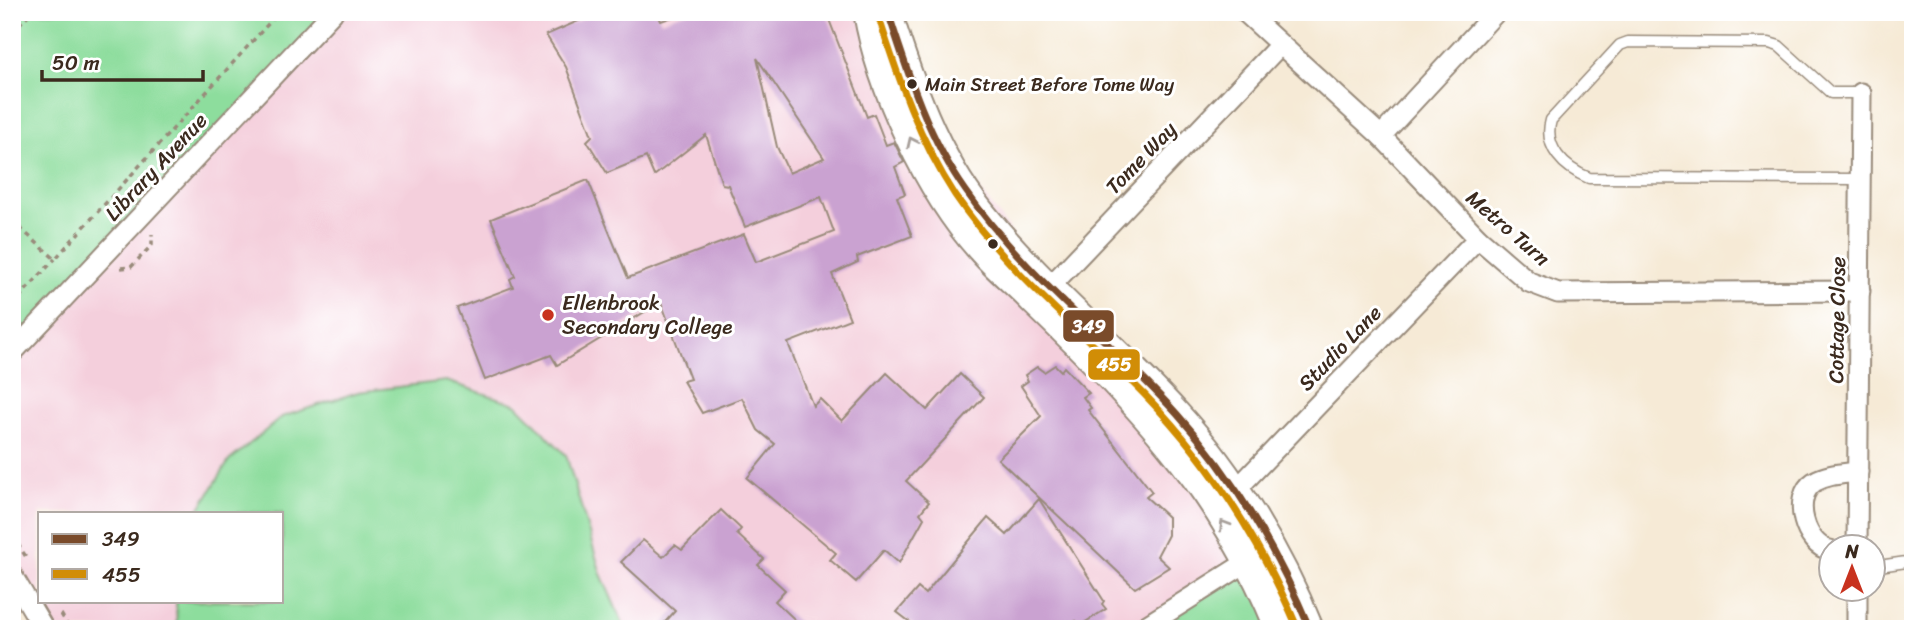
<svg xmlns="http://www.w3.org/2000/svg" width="1925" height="641" font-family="Sriracha,sans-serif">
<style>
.built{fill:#f4cfdc;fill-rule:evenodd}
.green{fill:#8ddd9d;stroke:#64845e;stroke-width:2}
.building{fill:#caa2d1;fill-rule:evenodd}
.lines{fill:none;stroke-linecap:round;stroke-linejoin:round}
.lane-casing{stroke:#988a7a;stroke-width:13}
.street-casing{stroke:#988a7a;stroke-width:23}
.secondary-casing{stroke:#988a7a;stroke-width:30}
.path{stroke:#988a7a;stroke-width:3.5;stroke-dasharray:5 5;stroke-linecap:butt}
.lane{stroke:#fff;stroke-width:10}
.street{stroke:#fff;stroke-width:19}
.secondary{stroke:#fff;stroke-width:26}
.bus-1-casing{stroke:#fff;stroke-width:12}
.bus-2-casing{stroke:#fff;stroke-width:12}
.bus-1{stroke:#7a4b2a;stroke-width:7}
.bus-2{stroke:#d18d06;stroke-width:7}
.oneway{stroke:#a79f9a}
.bus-dot{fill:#3b2a1e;stroke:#fff;stroke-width:2.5}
.poi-dot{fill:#c8321e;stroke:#fff;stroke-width:2.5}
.labels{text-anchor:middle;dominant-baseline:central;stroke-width:6;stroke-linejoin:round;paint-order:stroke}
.bus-label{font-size:19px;fill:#3b2a1e;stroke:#fff;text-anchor:start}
.street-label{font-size:21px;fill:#3b2a1e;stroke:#fff}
.poi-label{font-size:21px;fill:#3b2a1e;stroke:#fff;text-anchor:start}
.line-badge{stroke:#fff;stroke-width:2.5}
.badge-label{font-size:19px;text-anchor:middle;font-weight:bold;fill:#fff}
</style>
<rect width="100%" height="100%" fill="#fff"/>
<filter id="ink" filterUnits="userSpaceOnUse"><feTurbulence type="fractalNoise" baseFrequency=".0143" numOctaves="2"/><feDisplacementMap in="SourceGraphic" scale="14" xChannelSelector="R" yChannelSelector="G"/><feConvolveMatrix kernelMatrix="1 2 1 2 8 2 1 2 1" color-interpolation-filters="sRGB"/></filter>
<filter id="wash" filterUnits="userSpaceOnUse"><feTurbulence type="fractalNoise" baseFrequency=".00686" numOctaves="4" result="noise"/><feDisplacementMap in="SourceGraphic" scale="28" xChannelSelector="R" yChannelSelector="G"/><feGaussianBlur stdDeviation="1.57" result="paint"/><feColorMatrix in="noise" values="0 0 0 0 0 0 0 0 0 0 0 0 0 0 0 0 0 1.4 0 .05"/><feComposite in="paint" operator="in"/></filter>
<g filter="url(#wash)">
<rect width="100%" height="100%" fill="#f6ead6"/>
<!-- built -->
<path class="built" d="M333,12H885L909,90L1247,562L1141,629H43L12,579V353ZM40,513H282V601H40Z"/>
<!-- green -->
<g class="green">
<path d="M12,12H333L12,353Z"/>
<path d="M446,381L516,404L566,455L601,574L625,629H177L176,601H282V513H197L229,461L282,417L358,392Z"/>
<path d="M1247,562L1279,629H1141Z"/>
</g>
<g id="blocks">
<!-- building -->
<g class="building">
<path d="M599,12H657L661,21L687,12H826L867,117L874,114L886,145L894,142L904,162L895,167L905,194L897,197L912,236L857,257L858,262L832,274L850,319L788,343L813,406L820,399L842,421L887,373L927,410L960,374L984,397L906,481L929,502L920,513L924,518L899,563L884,550L856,582L830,560L836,553L747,478L775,444L758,430L742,398L702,413L683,381L690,379L661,302L557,365L551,355L485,380L457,308L513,287L510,279L515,276L491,219L588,180L628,278L744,234L756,262L834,232L821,197L745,227L728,185L722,184L706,135L654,176L646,157L607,173L587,141L592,136L566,67L546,35ZM757,58L824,158L789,173L777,147Z"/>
<path d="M1055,365L1061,371L1064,367L1089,393L1083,397L1091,408L1088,410L1152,492L1146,497L1168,517V535L1157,556L1169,567L1135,588L998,459L1041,416L1021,386L1028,381L1025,375L1037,367L1044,372Z"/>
<path d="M1039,499L1104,601L1102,604L1106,609L1079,626L1076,621L1063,629H919L897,612L918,588L925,594L988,518L1007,535Z"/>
<path d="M721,510L741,529L737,534L764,559L758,565L785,590L775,601L805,629H659L675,611L621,562L643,540L663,557L675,545L682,550Z"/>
</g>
</g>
</g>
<g filter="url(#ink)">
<use href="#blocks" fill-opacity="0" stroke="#988a7a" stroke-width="2"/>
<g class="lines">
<defs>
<g id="lane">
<path d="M1861,179L1589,178C1564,168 1543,147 1551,120L1620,45L1628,42L1769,43L1779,46L1831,93H1861"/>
<path d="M1872,567L1913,561"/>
</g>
<g id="street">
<path d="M1245,12L1381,136L1478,238L1529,282L1558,293L1860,291"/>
<path d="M1381,136L1496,12"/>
<path d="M1041,296L1279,46"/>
<path d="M12,353L333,12"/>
<path d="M1235,491L1478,238"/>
<path d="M1857,546L1861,93"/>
<path d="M1830,550C1805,546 1791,497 1814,482C1827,474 1843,474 1858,472"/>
<path d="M12,575L44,629"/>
<path d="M1141,629L1247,562"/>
<path d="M1857,629V588"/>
</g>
<g id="secondary">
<path d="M867,12C880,89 928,191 980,249C996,268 1016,283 1033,301C1081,347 1129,395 1171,447C1215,500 1253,565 1279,629"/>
<path d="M888,12C910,82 935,155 981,212C1039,284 1115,346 1177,414C1232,474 1280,554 1310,629"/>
</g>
</defs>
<!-- lane casing -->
<use href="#lane" class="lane-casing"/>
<!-- street casing -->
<use href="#street" class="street-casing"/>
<!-- secondary casing -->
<use href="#secondary" class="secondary-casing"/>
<!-- path -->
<g class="path">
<path d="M12,32L31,12"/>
<path d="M12,221L55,259L279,12"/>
<path d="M121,268L131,267L152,245V234"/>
<path d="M12,305L55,259"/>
<path d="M12,535L28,560"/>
<path d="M61,614L70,629"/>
</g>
<!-- lane -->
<use href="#lane" class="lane"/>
<!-- street -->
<use href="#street" class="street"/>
<!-- secondary -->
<use href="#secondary" class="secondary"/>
<defs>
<path id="bus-1" d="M888,12C908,74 928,138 966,191C1024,275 1108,338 1177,414C1234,477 1277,551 1310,629"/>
<path id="bus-2" d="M878,15C898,77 919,140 955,195C1006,271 1081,330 1145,395C1211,463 1261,542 1298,629"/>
</defs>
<!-- bus-1 casing -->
<use href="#bus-1" class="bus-1-casing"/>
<!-- bus-2 casing -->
<use href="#bus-2" class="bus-2-casing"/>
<!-- bus-1 -->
<use href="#bus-1" class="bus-1"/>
<!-- bus-2 -->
<use href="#bus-2" class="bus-2"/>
</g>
<!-- one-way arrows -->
<defs><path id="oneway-chevron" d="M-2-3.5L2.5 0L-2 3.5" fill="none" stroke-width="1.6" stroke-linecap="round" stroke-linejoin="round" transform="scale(1.75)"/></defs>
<g class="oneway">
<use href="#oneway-chevron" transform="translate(912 142) rotate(-115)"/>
<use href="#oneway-chevron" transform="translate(1224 525) rotate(-122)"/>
</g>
</g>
<!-- markers -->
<g class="bus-dot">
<circle cx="912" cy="84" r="6"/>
<circle cx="993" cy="244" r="6"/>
</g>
<circle class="poi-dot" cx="548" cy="315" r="7"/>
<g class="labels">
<!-- bus labels -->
<g class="bus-label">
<text x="925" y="84">Main Street Before Tome Way</text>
</g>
<!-- street labels -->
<g class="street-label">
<text transform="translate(1141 158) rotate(-46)">Tome Way</text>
<text transform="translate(156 167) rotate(-47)">Library Avenue</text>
<text transform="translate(1508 228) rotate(41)">Metro Turn</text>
<text transform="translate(1837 320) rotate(-89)">Cottage Close</text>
<text transform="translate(1340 348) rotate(-46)">Studio Lane</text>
</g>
<!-- poi labels -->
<g class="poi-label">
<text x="562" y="303">Ellenbrook<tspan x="562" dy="24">Secondary College</tspan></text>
</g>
</g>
<g class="line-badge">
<rect x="1062" y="309" width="53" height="34" rx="7" fill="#7a4b2a"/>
<rect x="1087" y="348" width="54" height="33" rx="7" fill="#d18d06"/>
</g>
<g class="badge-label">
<text x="1089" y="333">349</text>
<text x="1114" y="371">455</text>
</g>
<!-- margin -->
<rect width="1925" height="641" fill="none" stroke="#fff" stroke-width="42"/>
<!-- legend -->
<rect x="38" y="512" width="245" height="91" fill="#ffffff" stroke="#b1aaa5" stroke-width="2"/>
<rect x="52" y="534" width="35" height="10" fill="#7a4b2a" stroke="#b1aaa5" stroke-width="2"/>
<text x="102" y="546" font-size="21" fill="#3b2a1e">349</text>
<rect x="52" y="569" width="35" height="10" fill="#d18d06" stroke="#b1aaa5" stroke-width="2"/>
<text x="102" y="582" font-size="21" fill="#3b2a1e">455</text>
<!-- north arrow -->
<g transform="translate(1852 568)"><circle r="33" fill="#ffffff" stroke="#b1aaa5" stroke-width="2"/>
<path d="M0-5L12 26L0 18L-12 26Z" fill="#c8321e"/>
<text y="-10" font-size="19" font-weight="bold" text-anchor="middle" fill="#3b2a1e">N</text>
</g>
<!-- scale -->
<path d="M42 70v10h161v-10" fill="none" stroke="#3b2a1e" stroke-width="3.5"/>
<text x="52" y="70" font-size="21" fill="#3b2a1e" stroke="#ffffff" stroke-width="5" paint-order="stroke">50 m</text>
</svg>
